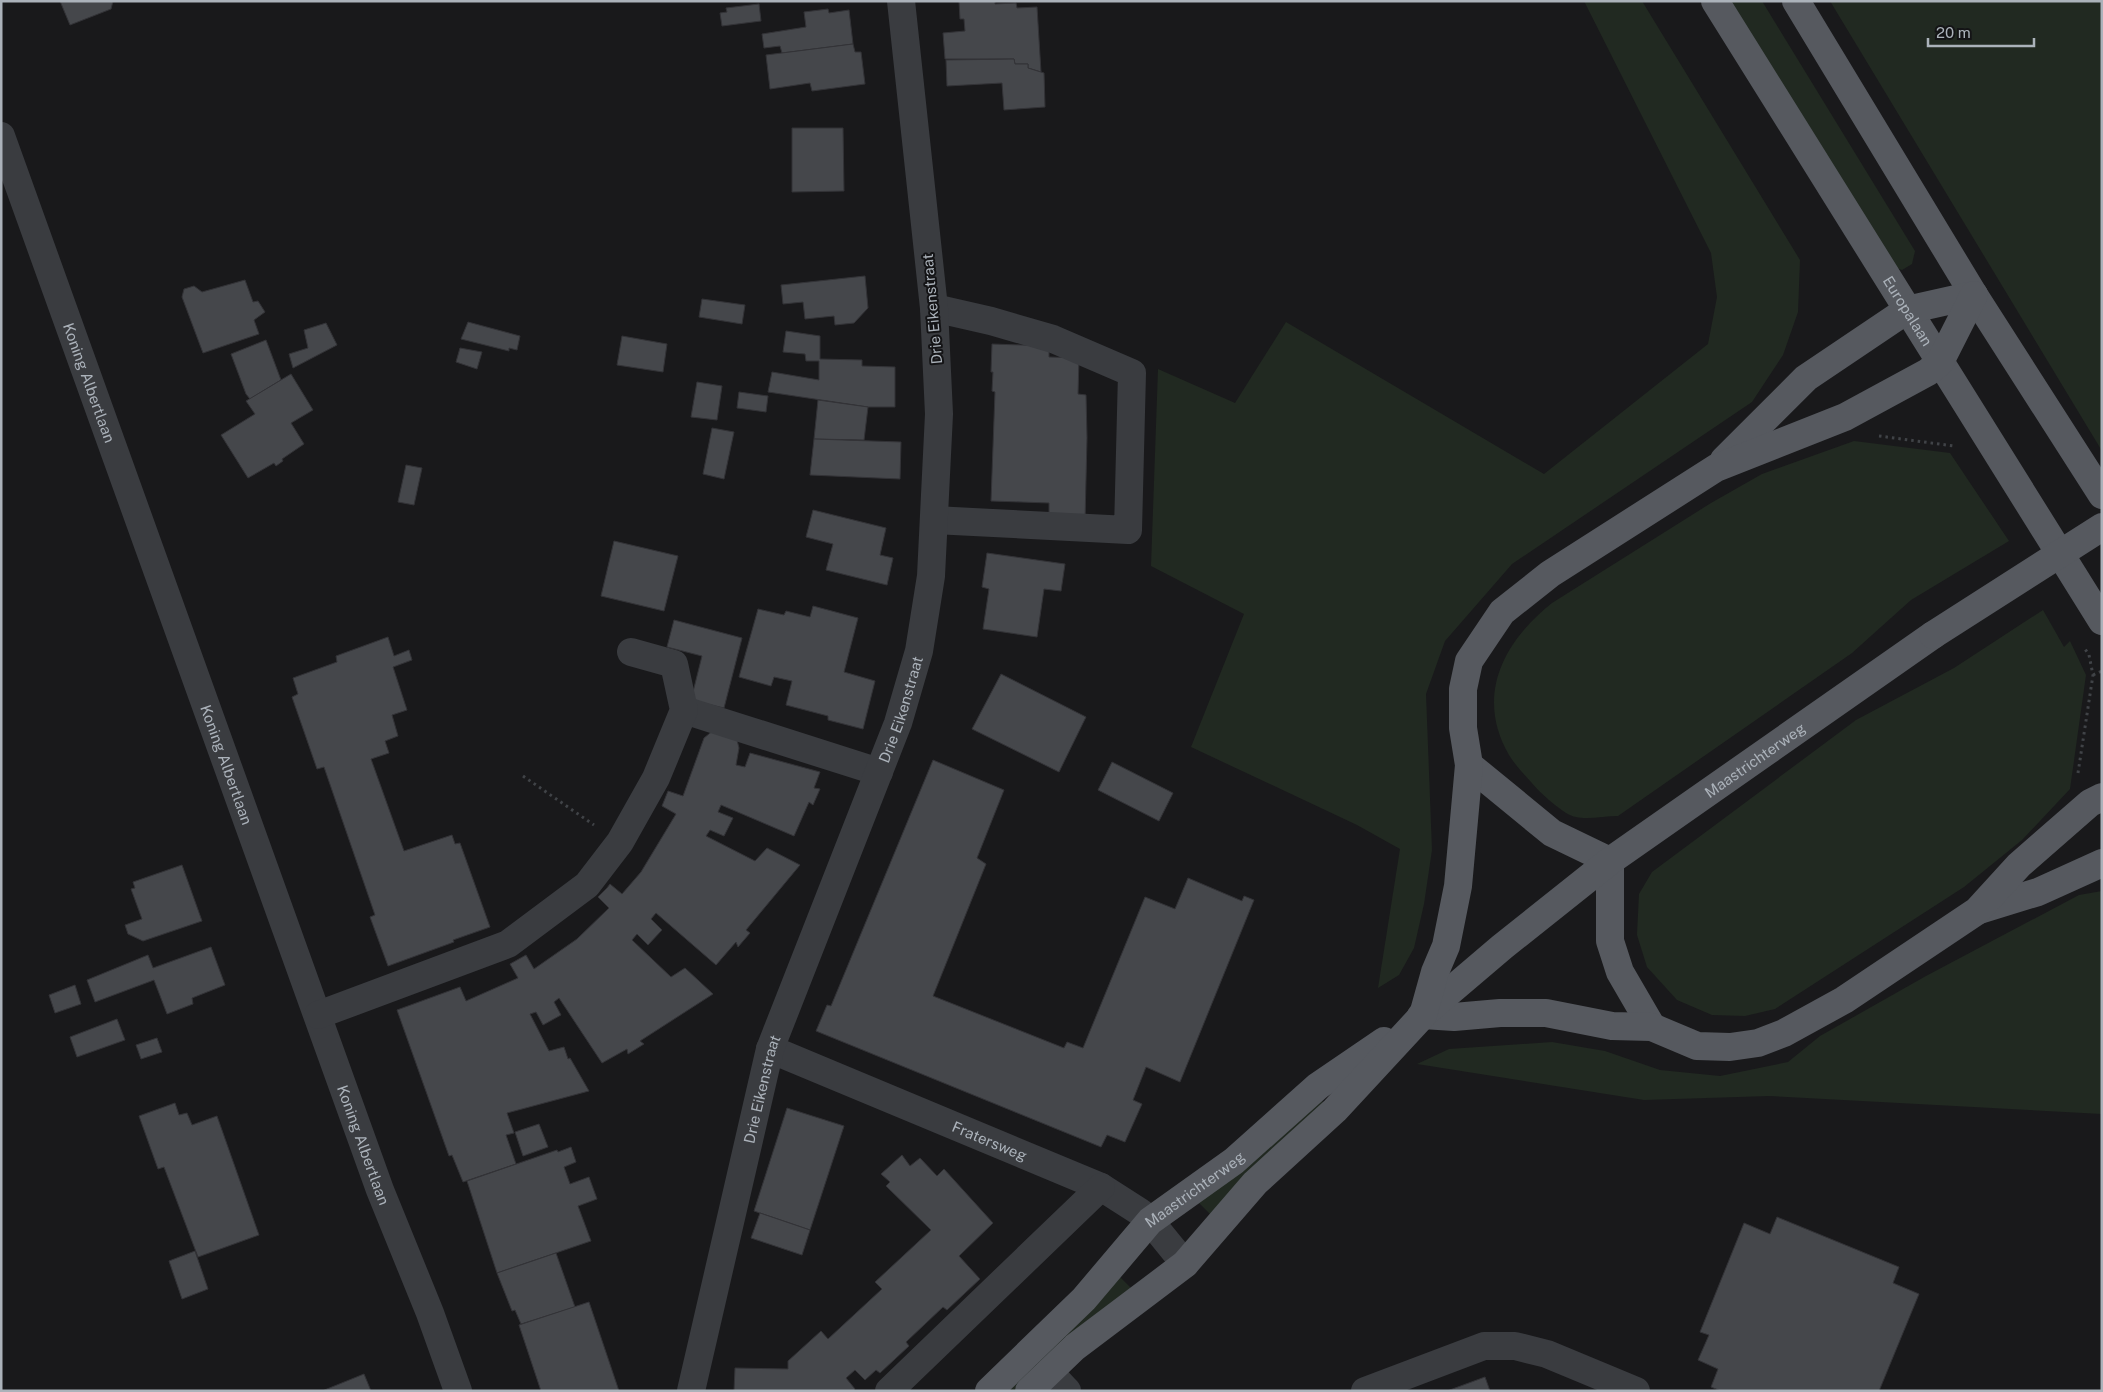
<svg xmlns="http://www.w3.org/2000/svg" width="2103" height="1392" font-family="'Public Sans',sans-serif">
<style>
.green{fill:#212921}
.building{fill:#45474b;stroke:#333337}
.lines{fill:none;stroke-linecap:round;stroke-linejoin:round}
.path{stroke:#404347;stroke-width:3;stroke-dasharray:2.5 4;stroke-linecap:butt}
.minor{stroke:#3a3c40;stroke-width:28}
.major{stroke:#56595f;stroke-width:28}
.major-bridge{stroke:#56595f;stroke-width:28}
.labels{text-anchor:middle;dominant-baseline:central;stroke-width:4;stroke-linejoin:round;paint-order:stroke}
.street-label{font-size:15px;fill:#abb2ba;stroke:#141416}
</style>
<rect width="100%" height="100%" fill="#19191b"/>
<!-- green -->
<g class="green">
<path d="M1584,1H1642L1800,260L1798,312L1783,355L1752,402L1512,564L1445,641L1426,694L1432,850L1424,904L1414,948L1399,975L1378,988L1400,849L1357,825L1191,747L1244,614L1151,566L1158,369L1235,403L1286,322L1544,474L1708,344L1717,297L1711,253Z"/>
<path d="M1726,1H1762L1915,251L1912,264L1902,270L1894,267Z"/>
<path d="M1830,1H2102V451Z"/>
<path d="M1854,441L1950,453L2009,541L1911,600L1852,653L1618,816C1604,816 1588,820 1576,817C1565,816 1538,791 1531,782C1524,774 1515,765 1509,755C1475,696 1503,642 1552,603L1711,503L1762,474Z"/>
<path d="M2043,610L2064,647L2070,641L2086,675L2070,789L2022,840L1964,887L1775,1009L1745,1016L1712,1015L1677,1000L1647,967L1637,935L1639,894L1652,872L1856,720L1954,668Z"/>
<path d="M2102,891V1114L1769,1096L1644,1100L1417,1064L1449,1049L1552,1042L1605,1051L1660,1070L1720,1076L1788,1062L1820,1036L1926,976L2079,895Z"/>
<path d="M1321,1100L1325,1104L1214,1218L1196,1200Z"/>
<path d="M1116,1273L1134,1291L1057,1350L1015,1391H1001Z"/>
</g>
<!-- building -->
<g class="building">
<path d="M60,1H113L111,9L70,25Z"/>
<path d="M959,1H995V4L1016,3L1017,8L1037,7L1041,72L1028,68V64H1015L1014,59H945L943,33L965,31L964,19H960Z"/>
<path d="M759,4L761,21L722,26L720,13L727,12L726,8Z"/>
<path d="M828,9L829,13L849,10L853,44L782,53L780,46L764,48L762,34L806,27L804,12Z"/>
<path d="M853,44L855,52H861L865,84L812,91L810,83L770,89L766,55Z"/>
<path d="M1014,59L1015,64H1028V68L1044,73L1045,107L1004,110L1002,83L947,86L946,60Z"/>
<path d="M792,128H843L844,191L792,192Z"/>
<path d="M865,276L868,308L854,323L835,325L834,316L805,319L803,302L783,304L781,285Z"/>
<path d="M245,280L253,302L258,301L265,312L254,320L259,334L203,353L182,297L184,289L194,286L202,292Z"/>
<path d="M702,299L745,305L742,324L699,317Z"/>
<path d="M468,322L520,336L517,350L509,348V351L461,339Z"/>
<path d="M326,323L337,345L293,368L289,354L308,348L304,330Z"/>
<path d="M786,331L820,336V359L862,360V366L895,367V407H868L768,392L772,372L819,380V361H806L805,354L783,352Z"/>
<path d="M622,336L667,344L663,372L617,365Z"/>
<path d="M266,340L281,380L250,399L246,394L231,354Z"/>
<path d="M992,344L1049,346V357L1079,358L1078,394L1086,395L1087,438L1085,521L1049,520V503L991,501L995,392L992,391L993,372H991Z"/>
<path d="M460,348L482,352L477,369L456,362Z"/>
<path d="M291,374L313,410L291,423L304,444L282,459L283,461L276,466L274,463L248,478L221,435L255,414L246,401Z"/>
<path d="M697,382L722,386L717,420L691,417Z"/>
<path d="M739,392L768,396L766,412L737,408Z"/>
<path d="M818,400L868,407L864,440L814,439Z"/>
<path d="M712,428L734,432L724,479L703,474Z"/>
<path d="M814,439L901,442L900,479L810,475Z"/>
<path d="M406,465L422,468L414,505L398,502Z"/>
<path d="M813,510L886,528L880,555L893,558L887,585L826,570L833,544L806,537Z"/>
<path d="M614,541L678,556L664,611L601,596Z"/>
<path d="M987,553L1065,564L1061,591L1044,589L1037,637L983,629L989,589L982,587Z"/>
<path d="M813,606L858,618L844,672L875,681L863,729L828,720V716L786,705L792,681L774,677L771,686L739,677L758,609L784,615L786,611L810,617Z"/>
<path d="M674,620L742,638L724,708L691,700L702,656L667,647Z"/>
<path d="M388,637L394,656L409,650L412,660L393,667L407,710L392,715L398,736L385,741L389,753L371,759L404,851L452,835L455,844L460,843L490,927L453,940L454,942L388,966L370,917L375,915L324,767L317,769L292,697L298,694L293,678L337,662L336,656Z"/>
<path d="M1001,674L1086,717L1059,772L972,729Z"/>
<path d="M715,729L736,736L739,748L736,765L745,767L750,753L820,772L814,788L820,789L813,805L809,802L794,836L721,805L718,812L733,818L724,836L710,830L706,836L755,861L767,848L800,865L746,930L750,933L738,947L736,942L716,965L656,913L651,919L662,930L648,945L637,934L632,940L671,977L685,968L713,994L640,1041L644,1044L628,1054L627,1049L602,1063L559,998L554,1002L561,1015L543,1025L536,1012L530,1014L549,1051L564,1047L568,1059L570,1058L589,1091L507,1113L514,1133L506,1135L516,1164L463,1182L452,1155L449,1156L397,1010L460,987L466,1001L518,978L510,964L526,955L534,969L577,939L609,908L598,897L607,888L610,884L622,894L641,872L676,814L662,806L668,791L683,796L704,738Z"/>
<path d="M933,760L1004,790L977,858L986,864L933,996L1064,1048L1067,1042L1083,1048L1145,897L1175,909L1188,878L1242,901L1244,896L1254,900L1180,1082L1146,1067L1133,1100L1142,1104L1125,1142L1107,1135L1101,1147L816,1031L827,1005L831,1006Z"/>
<path d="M1112,762L1173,793L1159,821L1098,790Z"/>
<path d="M182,865L202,921L143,941L128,934L125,925L142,919L131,889L135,888L133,882Z"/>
<path d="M211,947L225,985L192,998L193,1004L167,1014L154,980L95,1002L87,980L148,955L153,968Z"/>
<path d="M75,985L81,1004L55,1013L49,995Z"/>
<path d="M117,1019L125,1040L77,1057L70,1037Z"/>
<path d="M157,1038L162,1052L141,1059L136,1045Z"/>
<path d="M175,1103L179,1115L187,1113L192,1125L217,1116L259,1235L198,1257L164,1167L158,1169L139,1116Z"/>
<path d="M787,1108L844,1126L810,1230L754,1211Z"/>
<path d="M539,1124L548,1147L523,1156L515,1132Z"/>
<path d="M571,1147L576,1162L564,1167L570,1184L589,1177L597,1199L578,1206L591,1241L497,1273L467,1181L557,1150L558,1152Z"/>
<path d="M902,1155L910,1166L920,1158L937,1176L944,1169L993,1223L959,1256L980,1279L947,1310L943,1307L906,1342L909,1346L880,1373L876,1370L865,1380L855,1370L846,1378L855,1389L853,1391H734L735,1368L788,1369V1361L821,1331L828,1339L882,1289L875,1282L931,1230L886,1186L890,1182L881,1174Z"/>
<path d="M760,1213L810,1230L802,1255L751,1238Z"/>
<path d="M1777,1217L1899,1267L1893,1283L1919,1294L1879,1391H1721L1711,1387L1718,1369L1698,1360L1709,1335L1700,1332L1744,1223L1770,1234Z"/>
<path d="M195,1251L208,1289L182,1299L169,1261Z"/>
<path d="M556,1253L575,1307L521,1324L515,1310L512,1311L497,1273Z"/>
<path d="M589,1302L619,1391H541L519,1325Z"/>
<path d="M364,1374L371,1391H322Z"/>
<path d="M1485,1377L1490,1391H1447Z"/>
</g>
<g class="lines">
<!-- path -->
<g class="path">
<path d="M1879,436L1954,446"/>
<path d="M2093,675L2102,671"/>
<path d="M2078,773L2093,675L2089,655L2085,649"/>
<path d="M523,776L594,825"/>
</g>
<!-- minor -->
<g class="minor">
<path id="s1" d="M1,136L380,1190L430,1313L458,1391"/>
<path d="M934,520L1128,530L1132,373L1053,339L991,321L934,308"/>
<path d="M684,710L879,772"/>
<path d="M318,1015L508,944L587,885L620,842L656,778L684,710L674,664L631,652"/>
<path id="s2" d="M770,1049L1101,1187L1140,1212L1150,1221L1185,1264"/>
<path d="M1049,1372L1067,1391"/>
<path id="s3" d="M691,1391L770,1049L898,723L919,651L931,576L939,414L934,308L901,1"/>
<path d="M889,1391L1101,1187"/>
<path d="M1365,1391L1484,1346H1515L1547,1354L1636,1391"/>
</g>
<!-- major -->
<g class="major">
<path id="s4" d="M1715,1L2102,621"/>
<path d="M1796,1L1974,295L2102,495"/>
<path d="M1724,460L1806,378L1907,310L1974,295"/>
<path d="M1469,765L1552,833L1610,861"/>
<path d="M1610,861V941L1620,972L1652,1027"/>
<path d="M1979,910L2038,892L2102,863"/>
<path d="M1423,1015L1454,1017L1500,1013H1546L1612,1026L1652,1027L1697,1046L1730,1047L1758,1043L1784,1033L1844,1000L1977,911L2019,865L2090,803L2102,797"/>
<path id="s5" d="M1421,1016L1502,947L1610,861L1933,635"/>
<path id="s6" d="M989,1391L1084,1299L1150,1221L1234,1161L1318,1086L1384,1041"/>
<path d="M1029,1391L1075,1347L1185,1264L1255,1183L1335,1110L1423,1015L1435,972L1446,946L1458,886L1469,765L1463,728V689L1469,661L1502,612L1550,574L1716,468L1845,417L1928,372L1940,362L1974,295"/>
</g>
<!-- major-bridge -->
<path class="major-bridge" d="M1933,635L2102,527"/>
</g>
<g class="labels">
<!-- street labels -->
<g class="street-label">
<text transform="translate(932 309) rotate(-95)">Drie Eikenstraat</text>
<text stroke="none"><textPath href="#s4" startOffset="365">Europalaan</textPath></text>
<text stroke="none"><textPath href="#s1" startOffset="262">Koning Albertlaan</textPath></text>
<text stroke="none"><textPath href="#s3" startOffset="715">Drie Eikenstraat</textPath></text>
<text stroke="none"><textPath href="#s5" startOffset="421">Maastrichterweg</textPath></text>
<text stroke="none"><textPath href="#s1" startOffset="668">Koning Albertlaan</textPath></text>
<text stroke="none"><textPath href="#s3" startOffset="310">Drie Eikenstraat</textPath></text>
<text stroke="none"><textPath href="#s2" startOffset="238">Fratersweg</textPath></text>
<text stroke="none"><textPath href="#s1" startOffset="1072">Koning Albertlaan</textPath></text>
<text stroke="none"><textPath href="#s6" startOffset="289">Maastrichterweg</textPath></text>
</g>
</g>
<!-- border -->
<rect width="2103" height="1392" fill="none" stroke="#abb2ba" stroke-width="5"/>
<!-- scale -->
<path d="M1928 38v8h106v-8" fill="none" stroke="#abb2ba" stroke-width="2.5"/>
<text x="1936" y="38" font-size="15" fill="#abb2ba" stroke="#141416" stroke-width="4" paint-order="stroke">20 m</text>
</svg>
